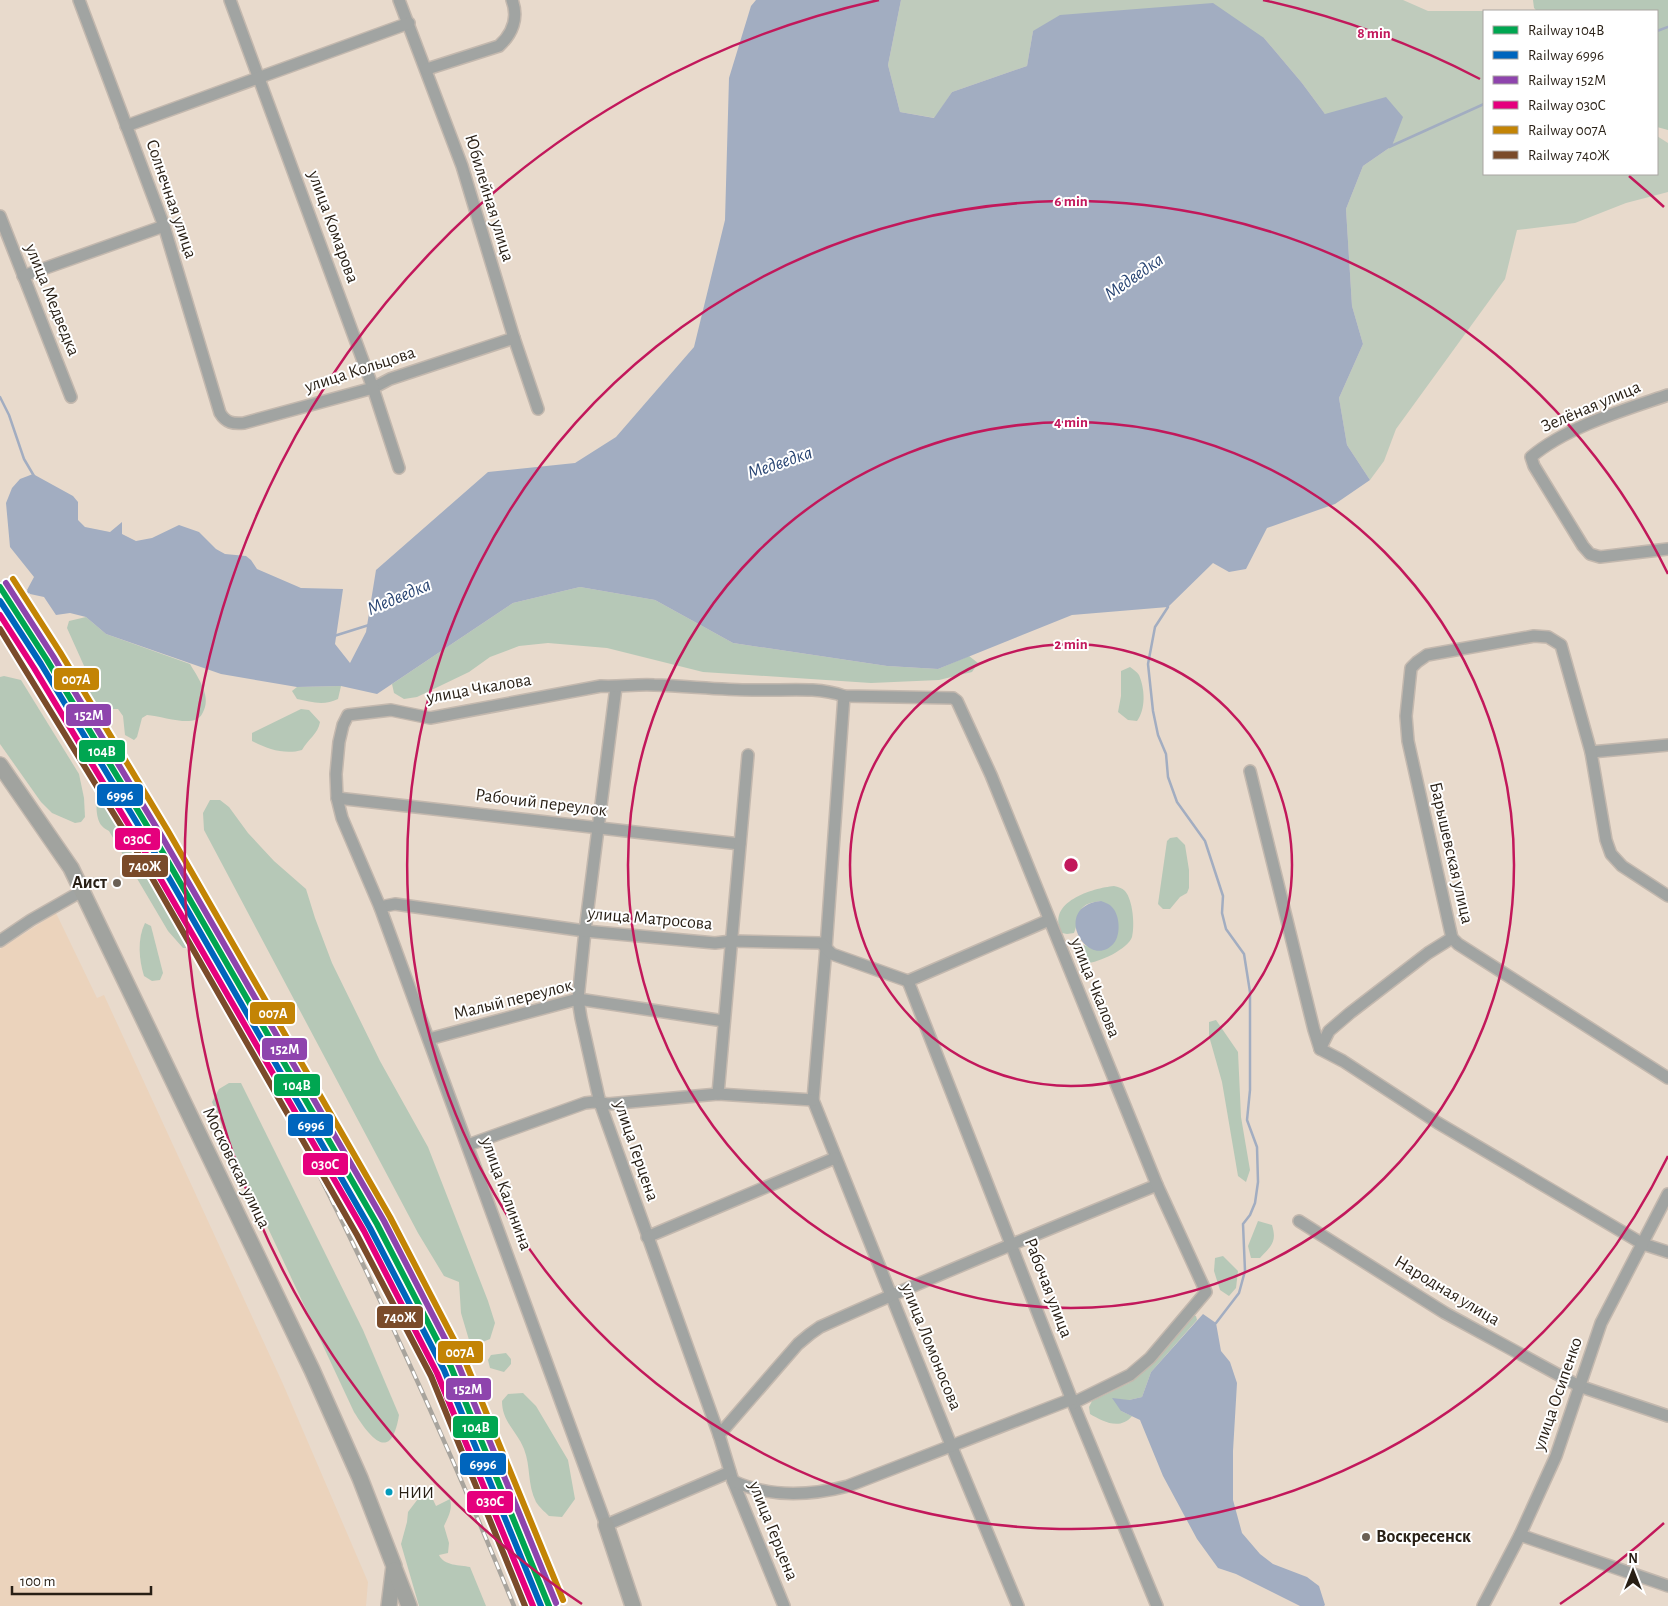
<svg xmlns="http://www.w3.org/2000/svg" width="1668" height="1606" font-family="'Alegreya Sans',sans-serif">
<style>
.built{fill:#ebd3bc}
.green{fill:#bfcbbc}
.forest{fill:#b6c8b7}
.water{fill:#a2adc1}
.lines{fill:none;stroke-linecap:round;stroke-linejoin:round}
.stream{stroke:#a2adc1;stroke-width:2.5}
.street-casing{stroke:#c3b8ae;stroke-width:14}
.secondary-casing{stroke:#c3b8ae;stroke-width:18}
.street{stroke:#a1a4a2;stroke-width:11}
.secondary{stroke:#a1a39f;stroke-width:15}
.rail-casing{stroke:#a8a49d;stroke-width:4.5}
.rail{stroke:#fff;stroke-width:2.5;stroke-dasharray:8;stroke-linecap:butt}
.rail-1-casing{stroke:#fff;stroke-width:10}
.rail-2-casing{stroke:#fff;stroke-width:10}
.rail-3-casing{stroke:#fff;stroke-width:10}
.rail-4-casing{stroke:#fff;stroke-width:10}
.rail-5-casing{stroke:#fff;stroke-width:10}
.rail-6-casing{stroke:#fff;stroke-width:10}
.rail-1{stroke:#00a651;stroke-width:6}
.rail-2{stroke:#0065bd;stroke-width:6}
.rail-3{stroke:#8e44ad;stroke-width:6}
.rail-4{stroke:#e5007d;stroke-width:6}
.rail-5{stroke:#c38405;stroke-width:6}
.rail-6{stroke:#7a4b2a;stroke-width:6}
.ring{fill:none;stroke:#c2185b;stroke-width:2.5}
.poi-dot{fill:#6b6055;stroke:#fff;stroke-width:2}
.bus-dot{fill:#049bbc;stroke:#fff;stroke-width:2}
.labels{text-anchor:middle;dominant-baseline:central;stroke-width:4;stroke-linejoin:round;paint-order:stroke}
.bus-label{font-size:17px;fill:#281f15;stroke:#fff;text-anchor:start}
.street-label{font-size:18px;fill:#281f15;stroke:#fff}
.poi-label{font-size:18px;font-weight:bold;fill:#281f15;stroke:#fff;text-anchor:end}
.water-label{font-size:19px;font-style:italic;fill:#284472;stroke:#fff}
.centre{fill:#c2185b;stroke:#fff;stroke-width:2.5}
.ring-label{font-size:15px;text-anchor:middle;font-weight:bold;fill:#c2185b;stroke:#fff;stroke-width:4;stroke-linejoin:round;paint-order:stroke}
.line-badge{stroke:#fff;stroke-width:2}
.badge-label{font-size:14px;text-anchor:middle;font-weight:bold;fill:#fff}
</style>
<rect width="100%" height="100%" fill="#e8dacc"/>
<!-- built -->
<path class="built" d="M56,913L97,998L104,995L283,1384L368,1582L366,1606H0V949Z"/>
<!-- green -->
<path class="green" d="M901,0H1403L1428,11H1494H1484V174H1657V136L1668,143V192L1626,203L1575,223L1517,230L1505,279L1396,429L1384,461L1370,480L1347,445L1339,398L1363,344L1352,306L1346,209L1363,166L1392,146L1402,117L1325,114L1302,83L1264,38L1033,31L1027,66L952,92L935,118L900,112L888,65Z"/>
<!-- forest -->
<g class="forest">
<path d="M1533,0H1668V130L1657,127V11H1537L1534,8Z"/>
<path d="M580,587L655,600L733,643L887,666L938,669L969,656L978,663L972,672L939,680L871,683L703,672L607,648L548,643L519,646L490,657L469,672L417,697L404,699L394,693L392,684L513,603Z"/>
<path d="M86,617L106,634L190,664C198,678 213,697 202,714C200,718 195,721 189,721C179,722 158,716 147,715L142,718L137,737L134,740L125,735L123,716L118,709H102L100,712L101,721L98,724C91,718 76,694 75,684C75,682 76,678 77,676L83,675L85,668L67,628L69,621Z"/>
<path d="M1130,667C1133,669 1137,672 1139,675C1145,689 1146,709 1137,721L1128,720L1118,712L1121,696V671Z"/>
<path d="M4,676L21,680L79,774L84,798L85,817L81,822L75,823L52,813L41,802L0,744V677Z"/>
<path d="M341,686L338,699C324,706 311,702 297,699L292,691L297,687Z"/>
<path d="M301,709L309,710L320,722C318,734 308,739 302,750C285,755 267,749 252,741V733Z"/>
<path d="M99,796L105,799L191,942L190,948H183L168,931L109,831C106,829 103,828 102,826C96,820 95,802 99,796Z"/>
<path d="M210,800H220L229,807L248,833L274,861L306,889L315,918L332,963L380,1061L428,1147L488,1301L495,1323L490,1339L480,1343L469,1340L461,1313L459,1282L444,1276L418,1233L204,830L203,813Z"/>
<path d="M1177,837L1185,845L1189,870V888L1187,893L1180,897L1170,909H1163L1158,904L1167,841L1170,838Z"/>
<path d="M1114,886C1118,887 1122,888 1125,891C1133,900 1135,926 1132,937C1128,949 1097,964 1085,963C1083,962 1079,960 1078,959L1076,953L1077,948L1084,945L1096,950L1101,901C1074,904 1082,914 1074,933L1067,934L1062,933C1045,902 1093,888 1114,886Z"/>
<path d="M145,923L151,926L163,973L160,980L152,981L144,976C139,960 137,939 145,923Z"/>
<path d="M1216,1020L1238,1052L1241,1117L1250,1170L1246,1182L1238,1176L1222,1082L1209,1036V1022Z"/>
<path d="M229,1083H241L363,1330L399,1415C391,1464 370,1438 354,1412L253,1196L212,1102L219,1089Z"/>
<path d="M1258,1221L1272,1225C1277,1242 1272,1245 1260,1258H1251L1248,1246Z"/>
<path d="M1223,1256L1238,1271L1236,1288L1229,1296L1220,1290L1214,1271L1215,1258Z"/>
<path d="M1191,1315L1196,1316L1197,1320L1151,1372L1142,1397L1129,1400L1121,1411L1132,1416C1120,1431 1102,1421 1090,1414L1089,1407L1092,1401L1129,1383L1143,1371Z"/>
<path d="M506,1353L511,1359V1364L504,1372L490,1368L488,1360L491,1355Z"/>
<path d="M523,1393L536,1406L568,1460L575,1499L562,1517L549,1516C545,1512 539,1507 536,1502C527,1484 531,1467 524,1449C517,1431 502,1422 502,1401L508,1394Z"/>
<path d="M427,1487L436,1506L450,1499C453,1509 448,1517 444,1526L449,1543L448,1553L439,1555C444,1566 460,1565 470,1567L486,1606H419L401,1544L407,1522L408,1512Z"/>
</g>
<!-- water -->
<g class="water">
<path d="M756,0H901L888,65L900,112L934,118L952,92L1027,66L1033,31L1060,15L1213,3L1264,38L1302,83L1325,114L1386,97L1403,117L1392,146L1363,166L1346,209L1352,306L1363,344L1339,398L1347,445L1370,480L1335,504L1267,528L1246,569L1229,572L1213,563L1168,607L1072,615L938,669L887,666L733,643L655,600L580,587L513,603L377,694L341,686L297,687L221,674L106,634L86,617L70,613L56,615L44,597L30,594L27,590L34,577L10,547L6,503L12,488L20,479L33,474L73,496L78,502V520L85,527L110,532L122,522V534L136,541L152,538L179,525L199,532L216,549L225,554L246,556L251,560L257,569L301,588L343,589L335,644L350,663L366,632L376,570L488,472L575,463L616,437L694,347L725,220L729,78L751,6Z"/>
<path d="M1101,901C1104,902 1109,904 1111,906C1120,914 1121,934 1114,943C1089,973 1049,907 1101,901Z"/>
<path d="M1203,1314L1216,1323L1221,1351L1230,1362L1237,1383L1233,1451V1500L1242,1533L1260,1554L1273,1564L1307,1577L1319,1586L1325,1605L1324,1606H1300L1236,1574L1218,1568L1197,1539L1163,1476L1140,1420L1121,1411L1112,1398L1129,1400L1142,1397L1151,1372Z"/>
</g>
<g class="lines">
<!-- stream -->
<g class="stream">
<path d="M1657,31L1668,27"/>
<path d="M1389,147L1484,104"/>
<path d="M0,397L9,415L24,459L34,476"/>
<path d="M1167,604L1168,607L1155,627L1148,664L1153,711L1158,735L1166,754L1168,777L1177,802L1205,841L1223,896L1222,913L1226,929L1244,954L1250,992V1090L1247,1120L1257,1147L1258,1182L1255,1203L1250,1215L1243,1224L1245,1271L1239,1293L1216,1323"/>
<path d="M0,610L30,591"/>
<path d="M334,636L369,625"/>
</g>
<defs>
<g id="street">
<path d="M79,0L164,226L220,413C226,423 233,424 244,423L373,388L390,379L514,338"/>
<path d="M230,0L373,388L399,468"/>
<path d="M399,0L462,166L514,338L538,409"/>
<path d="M427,69L499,46C512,34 519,18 512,0"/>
<path d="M126,126L409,23"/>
<path d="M0,216L71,397"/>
<path d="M23,276L164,226"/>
<path d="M1668,395C1624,410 1566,427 1531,457L1534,466L1583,546L1590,554L1600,557L1668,549"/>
<path d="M616,687L585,931L578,999L581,1018L600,1103L719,1435L733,1481L784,1606"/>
<path d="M844,696L826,948L813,1100L951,1445L1018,1606"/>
<path d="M1591,752L1668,745"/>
<path d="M1250,771L1314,1030L1320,1049L1343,1061L1438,1123L1643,1244L1668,1252"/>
<path d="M337,798L740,844"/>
<path d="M1668,896L1622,866L1611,854L1606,840L1591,752L1561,645L1548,637L1534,636L1427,655L1417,662L1411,668L1406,716L1408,741L1452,938L1458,944L1668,1078"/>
<path d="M380,907L395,904L585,931L715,943L732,941L821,943L832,954L908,981"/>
<path d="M0,941L31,920L82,891"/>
<path d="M908,981L1073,1403L1157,1606"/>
<path d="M908,981L1049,920"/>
<path d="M429,1039L578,999L724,1021"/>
<path d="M1320,1049L1329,1031L1350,1013L1428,953L1452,938"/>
<path d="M718,1094L748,755"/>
<path d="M468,1145L585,1103L594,1102L608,1104L718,1094L813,1100"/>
<path d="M1299,1221L1445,1313L1579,1386L1668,1416"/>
<path d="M647,1237L835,1158"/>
<path d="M719,1435L798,1344L810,1334L820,1327C931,1277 1044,1231 1157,1185"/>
<path d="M730,1472L606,1525L380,907L342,818L337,798L336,774L339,742L343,725L348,715L391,710L430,718L601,686C619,687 636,684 654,685C687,686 720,690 753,690C783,691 816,686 844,696L953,698L957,701L991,775L1157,1185L1206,1292L1150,1358L1130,1375L1073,1403"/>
<path d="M733,1481C770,1498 809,1496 848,1486L1072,1399"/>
<path d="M1520,1535L1668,1586"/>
<path d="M1483,1606L1520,1535L1556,1456L1601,1323L1668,1194"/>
</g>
<g id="secondary">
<path d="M0,765L71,868L312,1370L360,1478L394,1566L389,1606"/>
<path d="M606,1525L633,1606"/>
<path d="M395,1570L409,1606"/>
</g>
</defs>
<!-- street casing -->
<use href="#street" class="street-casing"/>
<!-- secondary casing -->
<use href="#secondary" class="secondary-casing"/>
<!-- street -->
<use href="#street" class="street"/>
<!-- secondary -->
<use href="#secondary" class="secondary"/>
<defs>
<path id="rail" d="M0,613C64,710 123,810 180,912C306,1136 417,1368 514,1606"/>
</defs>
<!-- rail casing -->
<use href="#rail" class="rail-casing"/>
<!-- rail -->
<use href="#rail" class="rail"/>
<defs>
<path id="rail-1" d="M0,587L47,660L155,839L377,1224L451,1367L549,1606"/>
<path id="rail-2" d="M0,601L41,664L149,843L370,1228L444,1370L541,1606"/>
<path id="rail-3" d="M6,583L53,656L161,835L384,1221L458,1364L556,1603"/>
<path id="rail-4" d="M0,615L34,668L142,847L364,1231L437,1373L533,1606"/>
<path id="rail-5" d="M13,579L60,652L168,831L390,1217L465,1361L563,1600"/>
<path id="rail-6" d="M0,629L136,850L357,1235L431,1376L525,1606"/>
</defs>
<!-- rail-1 casing -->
<use href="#rail-1" class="rail-1-casing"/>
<!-- rail-2 casing -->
<use href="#rail-2" class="rail-2-casing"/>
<!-- rail-3 casing -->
<use href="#rail-3" class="rail-3-casing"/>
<!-- rail-4 casing -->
<use href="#rail-4" class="rail-4-casing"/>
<!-- rail-5 casing -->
<use href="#rail-5" class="rail-5-casing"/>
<!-- rail-6 casing -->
<use href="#rail-6" class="rail-6-casing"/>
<!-- rail-1 -->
<use href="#rail-1" class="rail-1"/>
<!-- rail-2 -->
<use href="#rail-2" class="rail-2"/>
<!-- rail-3 -->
<use href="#rail-3" class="rail-3"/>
<!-- rail-4 -->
<use href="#rail-4" class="rail-4"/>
<!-- rail-5 -->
<use href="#rail-5" class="rail-5"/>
<!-- rail-6 -->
<use href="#rail-6" class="rail-6"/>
</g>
<!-- distance rings -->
<g class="ring">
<circle cx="1071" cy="865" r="221"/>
<circle cx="1071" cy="865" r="443"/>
<path d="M1668 1156A664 664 0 1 1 1668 574"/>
<path d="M1664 1523A886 886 0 0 1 1560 1604M582 1604A886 886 0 0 1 879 0M1263 0A886 886 0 0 1 1480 79M1629 176A886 886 0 0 1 1664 207"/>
</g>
<!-- markers -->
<g class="poi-dot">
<circle cx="117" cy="883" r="5"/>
<circle cx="1366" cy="1537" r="5"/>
</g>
<circle class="bus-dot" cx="389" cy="1492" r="4.5"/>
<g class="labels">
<!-- bus labels -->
<g class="bus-label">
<text x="398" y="1492">НИИ</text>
</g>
<!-- street labels -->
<g class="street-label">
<text transform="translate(489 198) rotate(73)">Юбилейная улица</text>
<text transform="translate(171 199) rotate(71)">Солнечная улица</text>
<text transform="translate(333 227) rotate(70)">улица Комарова</text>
<text transform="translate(52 300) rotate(68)">улица Медведка</text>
<text transform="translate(360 370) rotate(-18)">улица Кольцова</text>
<text transform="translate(1591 407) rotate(-23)">Зелёная улица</text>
<text transform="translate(479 689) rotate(-10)">улица Чкалова</text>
<text transform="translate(541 803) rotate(7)">Рабочий переулок</text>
<text transform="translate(1451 853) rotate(77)">Барышевская улица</text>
<text transform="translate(650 919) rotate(5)">улица Матросова</text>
<text transform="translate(1095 988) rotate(68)">улица Чкалова</text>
<text transform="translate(513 1000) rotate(-14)">Малый переулок</text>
<text transform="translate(636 1151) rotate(71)">улица Герцена</text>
<text transform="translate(236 1168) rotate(64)">Московская улица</text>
<text transform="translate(506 1194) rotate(70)">улица Калинина</text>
<text transform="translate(1048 1288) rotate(69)">Рабочая улица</text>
<text transform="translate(1447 1291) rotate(31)">Народная улица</text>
<text transform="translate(931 1347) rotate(68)">улица Ломоносова</text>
<text transform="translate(1558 1394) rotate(-71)">улица Осипенко</text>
<text transform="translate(773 1531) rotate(68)">улица Герцена</text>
</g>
<!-- poi labels -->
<g class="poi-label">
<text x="107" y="883">Аист</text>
<text x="1376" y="1537" text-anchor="start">Воскресенск</text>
</g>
<!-- water labels -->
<g class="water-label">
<text transform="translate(1134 277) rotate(-35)">Медведка</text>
<text transform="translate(780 463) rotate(-19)">Медведка</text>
<text transform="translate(399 597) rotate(-23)">Медведка</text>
</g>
</g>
<circle cx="1071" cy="865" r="8" class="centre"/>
<g class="ring-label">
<text x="1374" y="38">8 min</text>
<text x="1071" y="206">6 min</text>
<text x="1071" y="427">4 min</text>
<text x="1071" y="649">2 min</text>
</g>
<g class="line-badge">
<rect x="53" y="667" width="47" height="24" rx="5" fill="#c38405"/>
<rect x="65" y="703" width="47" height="24" rx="5" fill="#8e44ad"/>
<rect x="78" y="739" width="48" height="24" rx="5" fill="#00a651"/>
<rect x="96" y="783" width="48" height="24" rx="5" fill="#0065bd"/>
<rect x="114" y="827" width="47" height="24" rx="5" fill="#e5007d"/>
<rect x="121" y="854" width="48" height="24" rx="5" fill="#7a4b2a"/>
<rect x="249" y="1001" width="47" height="24" rx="5" fill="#c38405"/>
<rect x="261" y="1037" width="47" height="24" rx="5" fill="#8e44ad"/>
<rect x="273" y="1073" width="48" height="24" rx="5" fill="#00a651"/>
<rect x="287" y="1113" width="47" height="24" rx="5" fill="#0065bd"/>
<rect x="302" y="1152" width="47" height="24" rx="5" fill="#e5007d"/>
<rect x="376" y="1305" width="48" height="24" rx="5" fill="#7a4b2a"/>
<rect x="437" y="1340" width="47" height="24" rx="5" fill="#c38405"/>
<rect x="445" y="1377" width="47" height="24" rx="5" fill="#8e44ad"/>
<rect x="452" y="1415" width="47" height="24" rx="5" fill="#00a651"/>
<rect x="459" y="1452" width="48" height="24" rx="5" fill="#0065bd"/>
<rect x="466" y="1490" width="48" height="24" rx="5" fill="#e5007d"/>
</g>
<g class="badge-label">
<text x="76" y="684">007А</text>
<text x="89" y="720">152М</text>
<text x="102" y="756">104В</text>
<text x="120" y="800">6996</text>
<text x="137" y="844">030C</text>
<text x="145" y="871">740Ж</text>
<text x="273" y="1018">007А</text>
<text x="285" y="1054">152М</text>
<text x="297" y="1090">104В</text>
<text x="311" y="1130">6996</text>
<text x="325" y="1169">030C</text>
<text x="400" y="1322">740Ж</text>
<text x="460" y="1357">007А</text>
<text x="468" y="1394">152М</text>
<text x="476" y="1432">104В</text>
<text x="483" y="1469">6996</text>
<text x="490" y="1506">030C</text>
</g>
<!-- legend -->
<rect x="1483" y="10" width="175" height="165" fill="#ffffff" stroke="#a9a5a1"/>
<rect x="1493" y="26" width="25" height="8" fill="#00a651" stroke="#a9a5a1"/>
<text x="1528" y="35" font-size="15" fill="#281f15">Railway 104В</text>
<rect x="1493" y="51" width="25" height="8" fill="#0065bd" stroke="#a9a5a1"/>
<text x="1528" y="60" font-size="15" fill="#281f15">Railway 6996</text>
<rect x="1493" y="76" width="25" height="8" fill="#8e44ad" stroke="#a9a5a1"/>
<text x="1528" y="85" font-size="15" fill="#281f15">Railway 152М</text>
<rect x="1493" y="101" width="25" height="8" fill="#e5007d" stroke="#a9a5a1"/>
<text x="1528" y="110" font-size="15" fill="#281f15">Railway 030C</text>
<rect x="1493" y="126" width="25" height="8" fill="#c38405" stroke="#a9a5a1"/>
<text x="1528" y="135" font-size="15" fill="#281f15">Railway 007А</text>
<rect x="1493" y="151" width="25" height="8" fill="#7a4b2a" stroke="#a9a5a1"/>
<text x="1528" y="160" font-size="15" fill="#281f15">Railway 740Ж</text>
<!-- north arrow -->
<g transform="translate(1633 1571)" stroke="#ffffff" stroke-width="4" paint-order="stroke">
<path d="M0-4L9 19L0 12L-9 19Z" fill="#281f15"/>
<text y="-8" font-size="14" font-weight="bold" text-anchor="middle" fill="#281f15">N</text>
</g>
<!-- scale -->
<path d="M12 1586v8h139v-8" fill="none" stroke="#281f15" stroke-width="2.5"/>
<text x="20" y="1586" font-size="15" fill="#281f15" stroke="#ffffff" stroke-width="4" paint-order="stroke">100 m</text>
</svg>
